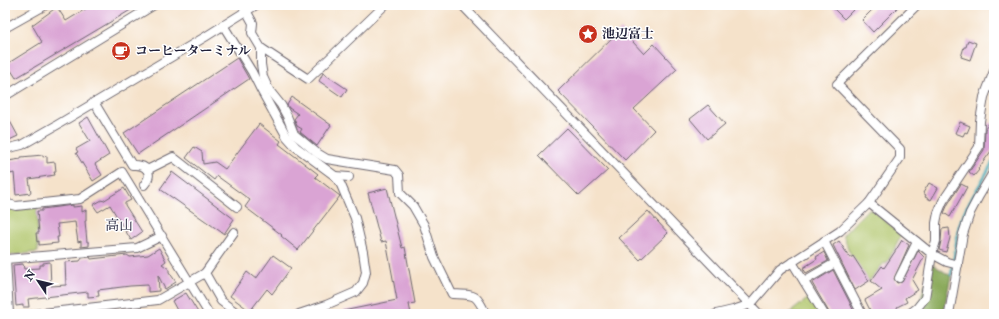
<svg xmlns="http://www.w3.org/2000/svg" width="999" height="319" font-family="'IM FELL Double Pica','Noto Serif JP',serif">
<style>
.green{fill:#afc468;stroke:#687352}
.forest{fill:#8baa5c;stroke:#56664c}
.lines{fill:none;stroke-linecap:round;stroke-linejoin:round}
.stream{stroke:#41aebf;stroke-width:2.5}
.building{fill:#daa4d4}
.minor-casing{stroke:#6c656d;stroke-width:10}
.minor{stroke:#fff;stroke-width:8}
.labels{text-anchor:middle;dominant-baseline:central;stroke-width:3;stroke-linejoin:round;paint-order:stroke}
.poi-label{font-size:13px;font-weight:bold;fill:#22223b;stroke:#fff;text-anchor:start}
.neighbourhood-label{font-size:14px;fill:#22223b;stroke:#fff}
</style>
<rect width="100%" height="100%" fill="#fff"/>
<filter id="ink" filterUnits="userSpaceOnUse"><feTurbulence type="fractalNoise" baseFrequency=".025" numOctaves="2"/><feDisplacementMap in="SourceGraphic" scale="8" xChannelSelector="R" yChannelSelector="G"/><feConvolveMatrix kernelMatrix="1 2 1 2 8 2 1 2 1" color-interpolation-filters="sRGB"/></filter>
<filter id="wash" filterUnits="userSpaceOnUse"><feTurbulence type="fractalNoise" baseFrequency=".012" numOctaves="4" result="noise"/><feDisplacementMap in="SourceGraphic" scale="16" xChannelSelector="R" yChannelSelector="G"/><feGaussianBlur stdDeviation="0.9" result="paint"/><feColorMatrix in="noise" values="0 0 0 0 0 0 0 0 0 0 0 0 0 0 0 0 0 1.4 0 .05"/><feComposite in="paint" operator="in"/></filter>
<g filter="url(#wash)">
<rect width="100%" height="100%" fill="#f5e2ca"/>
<!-- green -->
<g class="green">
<path d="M5,206L37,207L38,252L5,256Z"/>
<path d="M871,209L901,234L893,252L886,264L884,263L868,282L849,251L843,235L867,210Z"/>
<path d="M810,297L821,314H788Z"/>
</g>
<!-- forest -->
<path class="forest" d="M932,264L951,276L943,314H918L916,313Z"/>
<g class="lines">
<!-- stream -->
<path class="stream" d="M951,275L959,226L965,210L994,160"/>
</g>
<g id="blocks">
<!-- building -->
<g class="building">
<path d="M92,5H139L16,78L7,64L42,42L32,25L57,7L66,21Z"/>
<path d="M830,5H858L844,19Z"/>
<path d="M877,5H900L873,32L862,20Z"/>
<path d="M621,29L644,54L654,44L677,69L634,109L654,130L625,160L558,91Z"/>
<path d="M968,40L976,43L970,60L961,57L964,47H966Z"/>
<path d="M237,58L249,79L138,154L124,133Z"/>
<path d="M323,73L347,89L342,97L319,81Z"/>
<path d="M292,97L331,125L317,146L300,132L302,129L297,126L294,119L298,114L289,108L287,105Z"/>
<path d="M708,105L725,124L707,139L690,119Z"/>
<path d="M5,112L18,136L5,142Z"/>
<path d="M88,117L109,155L95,164L102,175L93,181L76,153L78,152L76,149L90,141L79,123Z"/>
<path d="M960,122L970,126L967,133L965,132L963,136L955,133Z"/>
<path d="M990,122L994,125V147L978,169L979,170L974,176L969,172L984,150L985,129Z"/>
<path d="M259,124L281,141L279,144L318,174L315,177L340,196L298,250L281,236L282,235L245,207L250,200L217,176L214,180L186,158L194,147L202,152L203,164L215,162L225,169Z"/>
<path d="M567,128L608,170L579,196L539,155Z"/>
<path d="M43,155V157L47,156V163L55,162L56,172H54L55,175L29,179L31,193L16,195L14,173L10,174L8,161L21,159V157Z"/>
<path d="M172,172L234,219L224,234L160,189Z"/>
<path d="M929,183L938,188L931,200L925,197L926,195L923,193Z"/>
<path d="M961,184L967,187L950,217L944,213L948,204Z"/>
<path d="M124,188L131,200L125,203V205L142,232L131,240L110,205L98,212L93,205L102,200L103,201Z"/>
<path d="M387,188L402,248L405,247L415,303L409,304L411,314H343V311L397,300L386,241L381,242L368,193Z"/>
<path d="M73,205V207L82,206V212L86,210V221H85L87,242H89V246L81,247V241L78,242L75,222L57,224L59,237H57L58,243L39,245V241L37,242L36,233H39L37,211H42V209Z"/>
<path d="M648,211L668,233L640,260L619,238Z"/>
<path d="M949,228L950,238L946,252L939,250L941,241L942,229Z"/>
<path d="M902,240L909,245L894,279L897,283L902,282L918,251L924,257L912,280L918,290L905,298L907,302L897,307L898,311H896L897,314H872L865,300L882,290L871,281L882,266L884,268L896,250Z"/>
<path d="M839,241L850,258L853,256L869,281L855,290L833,245Z"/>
<path d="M159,248L166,261L162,264L169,269V272L176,282L165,289L158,275L159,291L148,292V285L130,286L98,290L99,296L88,297V292L28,299L29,307H23V305L16,306L13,265L23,264L24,269L40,268V265H43V263L50,262L51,286L66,285L65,262L80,261L82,258L90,257L91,259L127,255L130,257L148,255Z"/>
<path d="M824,252L828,261L806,273L803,268L817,259L816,257Z"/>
<path d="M273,255L291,268L272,294L267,289L250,311L230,296L247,272L256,279Z"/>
<path d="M833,270L849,301L855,314H830L812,283Z"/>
<path d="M186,293L199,314H179L172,301Z"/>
</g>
</g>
</g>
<g filter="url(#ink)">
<use href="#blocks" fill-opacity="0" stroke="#6c656d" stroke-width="1"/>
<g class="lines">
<defs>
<g id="minor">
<path d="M243,5L253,23L252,33L261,48L308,79L385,5"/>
<path d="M462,5L759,314"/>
<path d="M223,25L252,72L260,88L287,137L296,147L335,176L341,185L355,218L363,252L366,272L363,283L356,292L326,305L299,314"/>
<path d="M5,28L46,5"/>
<path d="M261,48V64L263,77L269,90L281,105L287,116L294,134L317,153L327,159L395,170L399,175L400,193L413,206L424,225L434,257L452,294C476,295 475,293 486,314"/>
<path d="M5,96L154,5"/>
<path d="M94,102L132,165C147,164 154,173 144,185"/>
<path d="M5,149L22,145L57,125L205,37L256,5"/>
<path d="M147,170L173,157L237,207"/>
<path d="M335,176L349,177"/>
<path d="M5,199L8,204L16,206L80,199L122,172L209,314"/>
<path d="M869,203L932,254L947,262L958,265"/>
<path d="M234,232L205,273L221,301L238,314"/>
<path d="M824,241L862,314"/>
<path d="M792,262L824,314"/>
<path d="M899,278L917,242"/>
<path d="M804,281L835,263"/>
<path d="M9,314L6,259L137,248L162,236"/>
<path d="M34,314L158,300L205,273"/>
<path d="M716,314L733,310L751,304L780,270L840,231L869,203L900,158V149L837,84L917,5"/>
<path d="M909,314L917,308L925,298L932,254L936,241V223L938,213L943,201L979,147L980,121L984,97L994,71"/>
<path d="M949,314L963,234L970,213L979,196L994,171"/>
</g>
</defs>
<!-- minor casing -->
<use href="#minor" class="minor-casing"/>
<!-- minor -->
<use href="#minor" class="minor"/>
</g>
</g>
<!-- icons -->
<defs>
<symbol id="sight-disc" viewBox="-11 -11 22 22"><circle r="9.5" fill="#c8321e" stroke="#fff"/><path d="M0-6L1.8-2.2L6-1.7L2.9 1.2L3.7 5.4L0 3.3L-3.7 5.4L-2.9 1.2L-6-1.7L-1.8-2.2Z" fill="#fff"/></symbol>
<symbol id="cafe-disc" viewBox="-11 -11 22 22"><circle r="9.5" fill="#c8321e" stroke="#fff"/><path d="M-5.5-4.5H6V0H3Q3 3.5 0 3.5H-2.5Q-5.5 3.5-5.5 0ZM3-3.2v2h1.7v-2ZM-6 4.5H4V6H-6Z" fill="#fff"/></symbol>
</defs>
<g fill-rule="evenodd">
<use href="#sight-disc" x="577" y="23" width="22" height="22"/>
<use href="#cafe-disc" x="110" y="40" width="22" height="22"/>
</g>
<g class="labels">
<!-- poi labels -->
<g class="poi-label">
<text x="602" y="34">池辺富士</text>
<text x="135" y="51">コーヒーターミナル</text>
</g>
<!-- neighbourhood labels -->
<g class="neighbourhood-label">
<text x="119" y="225">高山</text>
</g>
</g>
<!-- margin -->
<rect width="999" height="319" fill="none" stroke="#fff" stroke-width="20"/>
<!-- north arrow -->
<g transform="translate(38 281) rotate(305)" stroke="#ffffff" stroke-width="3" paint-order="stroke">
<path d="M0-3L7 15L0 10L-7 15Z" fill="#22223b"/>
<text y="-6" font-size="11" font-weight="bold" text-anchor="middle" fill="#22223b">N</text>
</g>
</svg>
